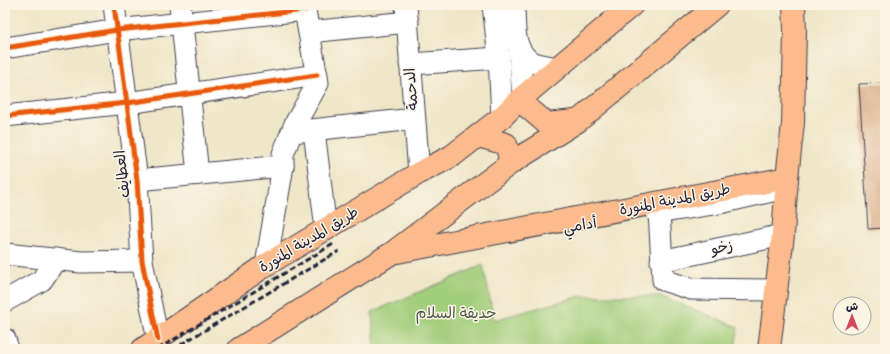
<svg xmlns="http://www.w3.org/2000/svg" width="890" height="354" font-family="Mynerve,'Playpen Sans Arabic',sans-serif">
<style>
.green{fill:#a3ce7b;stroke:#62785b}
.building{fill:#d6a882}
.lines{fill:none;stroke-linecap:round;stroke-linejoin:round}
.minor-casing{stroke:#413f50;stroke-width:23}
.major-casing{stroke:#413f50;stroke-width:24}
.minor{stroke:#fff;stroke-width:21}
.major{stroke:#fbbb8c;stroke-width:22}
.rail{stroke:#22223b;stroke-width:3;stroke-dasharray:6 3;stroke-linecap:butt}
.cycleway-casing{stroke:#fcf5e5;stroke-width:8}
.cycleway{stroke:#e8590c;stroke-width:5}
.labels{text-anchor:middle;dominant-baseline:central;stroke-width:3;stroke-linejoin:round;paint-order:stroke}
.street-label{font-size:15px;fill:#22223b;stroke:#fcf5e5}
.park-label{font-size:15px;fill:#49564e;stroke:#fcf5e5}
</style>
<rect width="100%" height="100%" fill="#fcf5e5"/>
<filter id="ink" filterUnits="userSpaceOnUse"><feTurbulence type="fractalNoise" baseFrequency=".025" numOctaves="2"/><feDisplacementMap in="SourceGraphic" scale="8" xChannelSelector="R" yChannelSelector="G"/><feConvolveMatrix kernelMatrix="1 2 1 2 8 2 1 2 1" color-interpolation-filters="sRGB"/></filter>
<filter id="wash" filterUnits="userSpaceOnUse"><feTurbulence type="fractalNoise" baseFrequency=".012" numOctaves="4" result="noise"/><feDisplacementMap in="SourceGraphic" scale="16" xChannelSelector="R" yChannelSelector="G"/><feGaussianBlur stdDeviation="0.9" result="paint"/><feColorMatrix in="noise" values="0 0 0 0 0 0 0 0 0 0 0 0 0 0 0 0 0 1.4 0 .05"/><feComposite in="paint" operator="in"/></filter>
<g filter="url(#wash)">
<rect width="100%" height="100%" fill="#efe6c8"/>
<!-- green -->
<path class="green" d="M483,265L494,320L581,296H660L738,327L735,349H375L372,312Z"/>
<g id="blocks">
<!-- building -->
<path class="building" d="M885,83V228L868,229L859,84Z"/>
</g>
</g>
<g filter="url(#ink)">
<use href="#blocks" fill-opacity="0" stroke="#413f50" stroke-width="1"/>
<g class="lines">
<defs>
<g id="minor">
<path d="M114,5L137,180L142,261L158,340"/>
<path d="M180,5L198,174"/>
<path d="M406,5L419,173"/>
<path d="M493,5L499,58L502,117"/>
<path d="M514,5C515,23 512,49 530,61C537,65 549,66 557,68"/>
<path d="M309,32L408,22"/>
<path d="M5,48L117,30L305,10"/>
<path d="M519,48L523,97"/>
<path d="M410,64L499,58"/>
<path d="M5,116L127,103L317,75"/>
<path d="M314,130L326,230"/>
<path d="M292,132L414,119"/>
<path d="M137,180L283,166"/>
<path d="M659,212L663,280L691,289L776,290"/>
<path d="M657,213L720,203L772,191L778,186"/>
<path d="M5,254L81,262L142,261"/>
<path d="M661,261L783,235"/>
<path d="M266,265L283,166V154L295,124L318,83L304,5"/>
<path d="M5,301L42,280L56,259"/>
<path d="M5,339L8,349"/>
</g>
<g id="major">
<path d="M519,100L547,124L574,121"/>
<path d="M511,163L578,121L717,5"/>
<path d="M396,250L511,163L506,144L478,136"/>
<path d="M143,349L266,265L419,173L452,156L502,117L519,100L632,5"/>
<path d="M239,349L392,253L787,178"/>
<path d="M769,349L783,235L787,178L793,123L795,31L794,5"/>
</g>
</defs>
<!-- minor casing -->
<use href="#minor" class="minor-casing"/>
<!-- major casing -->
<use href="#major" class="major-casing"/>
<!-- minor -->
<use href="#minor" class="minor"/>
<!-- major -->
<use href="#major" class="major"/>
<!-- rail -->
<g class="rail">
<path d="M158,349L335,243"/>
<path d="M173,349L339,251"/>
</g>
<defs>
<g id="cycleway">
<path d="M114,5L137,180L142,261L158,340"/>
<path d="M5,48L117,30L305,10"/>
<path d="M5,116L127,103L317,75"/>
</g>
</defs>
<!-- cycleway casing -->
<use href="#cycleway" class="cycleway-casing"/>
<!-- cycleway -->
<use href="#cycleway" class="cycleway"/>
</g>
</g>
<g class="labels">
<!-- street labels -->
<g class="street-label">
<text transform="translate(412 89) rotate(-94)">الدحمة</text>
<text transform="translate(123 174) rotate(-96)">العطايف</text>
<text transform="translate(675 200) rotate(-11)">طريق المدينة المنورة</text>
<text transform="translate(580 226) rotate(-10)">أدامي</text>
<text transform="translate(309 240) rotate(-31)">طريق المدينة المنورة</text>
<text transform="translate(722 248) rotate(-12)">زخو</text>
</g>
<!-- park labels -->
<g class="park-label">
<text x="456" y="314">حديقة السلام</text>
</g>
</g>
<!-- margin -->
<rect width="890" height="354" fill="none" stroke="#fcf5e5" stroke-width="20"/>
<!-- north arrow -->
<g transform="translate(852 316)"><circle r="19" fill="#fcf5e5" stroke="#a5a1a1"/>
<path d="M0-3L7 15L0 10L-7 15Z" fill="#d1495b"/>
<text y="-6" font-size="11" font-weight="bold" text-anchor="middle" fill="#22223b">ش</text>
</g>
</svg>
